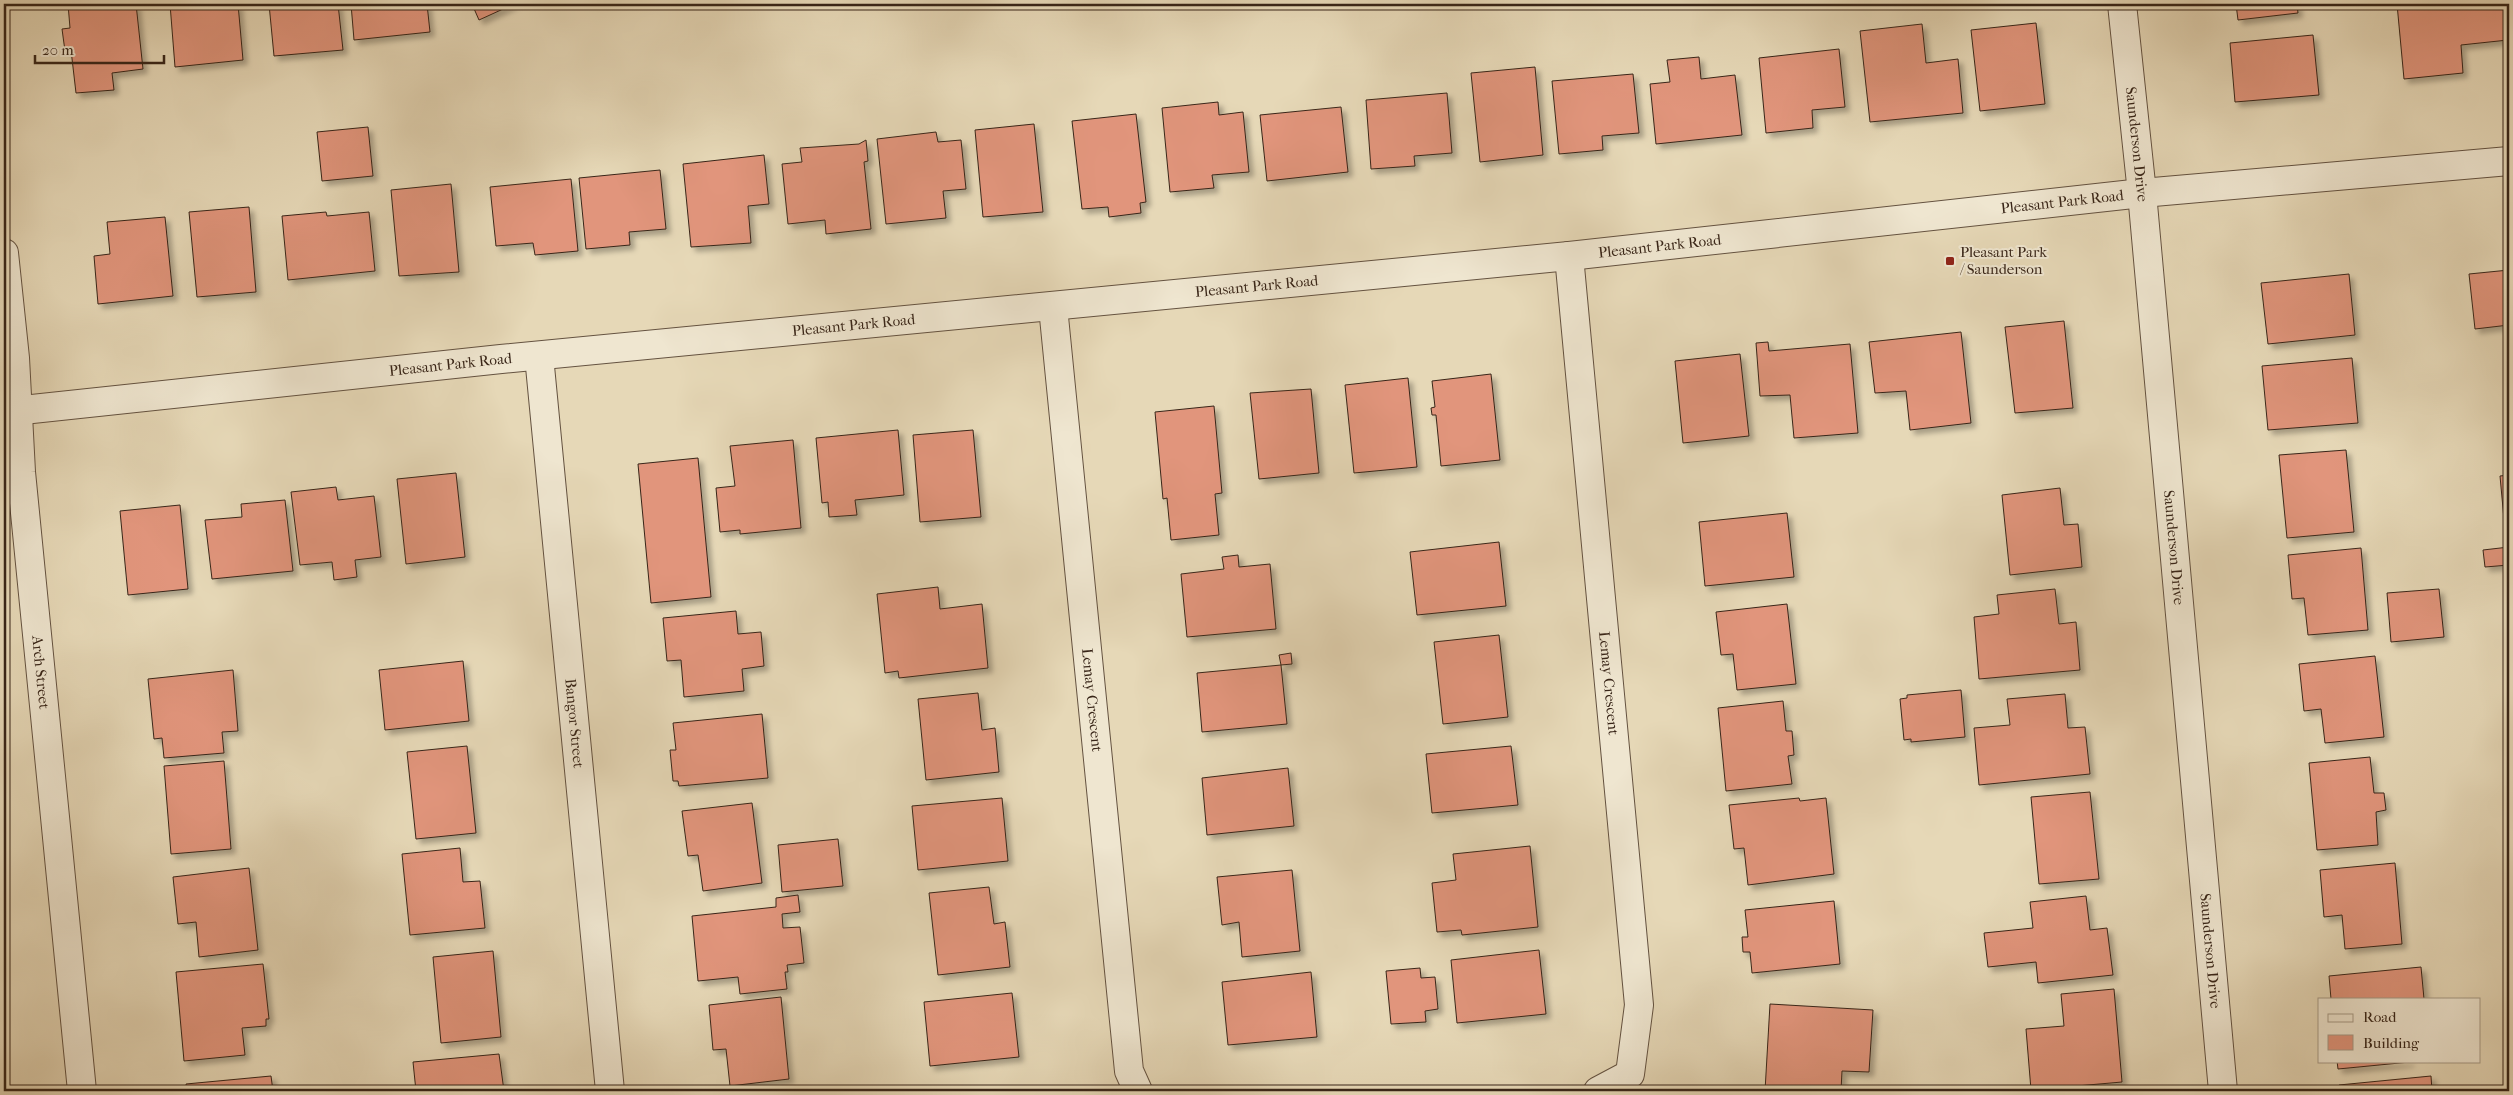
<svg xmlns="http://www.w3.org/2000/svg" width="2513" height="1095" font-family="'IM FELL French Canon',serif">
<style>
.building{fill:#e1957c;stroke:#382518;filter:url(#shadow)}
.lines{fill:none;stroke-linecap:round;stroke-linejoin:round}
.minor-casing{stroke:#645240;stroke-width:30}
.minor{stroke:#efe6d0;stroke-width:28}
.poi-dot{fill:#8f2418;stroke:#efe6d0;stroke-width:2}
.labels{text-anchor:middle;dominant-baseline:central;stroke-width:4;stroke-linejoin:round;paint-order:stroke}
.street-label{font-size:15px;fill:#382518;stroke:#efe6d0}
.poi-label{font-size:15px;fill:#382518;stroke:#efe6d0;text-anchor:start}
</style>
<defs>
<filter id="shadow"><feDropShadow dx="4.5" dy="4.5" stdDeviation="2.5" flood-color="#0004"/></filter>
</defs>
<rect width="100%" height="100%" fill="#e6d8b7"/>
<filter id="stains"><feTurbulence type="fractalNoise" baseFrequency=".004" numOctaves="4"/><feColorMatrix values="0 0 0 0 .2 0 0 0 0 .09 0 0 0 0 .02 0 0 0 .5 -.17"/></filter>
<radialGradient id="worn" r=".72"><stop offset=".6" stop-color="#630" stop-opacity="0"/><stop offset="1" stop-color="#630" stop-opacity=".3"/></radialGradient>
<!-- building -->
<g class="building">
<path d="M68,4H136L143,69L112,73L114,90L76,93L71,50L65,51L62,29L70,28Z"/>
<path d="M170,4H238L243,60L175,67Z"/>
<path d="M269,4H338L343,50L274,56Z"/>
<path d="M351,4H427L430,32L354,40Z"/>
<path d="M472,4H514L479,20Z"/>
<path d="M2236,4H2297L2298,13L2238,20Z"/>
<path d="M2397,4H2504L2508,40L2461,45L2463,73L2404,79Z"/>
<path d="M2036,23L2045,104L1980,111L1971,30Z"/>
<path d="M1922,24L1926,63L1958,59L1963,113L1870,122L1860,31Z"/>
<path d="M2313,35L2319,95L2235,102L2230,43Z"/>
<path d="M1839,49L1845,107L1812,110L1813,128L1766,133L1759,58Z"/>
<path d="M1699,57L1701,79L1735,75L1742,135L1656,144L1650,84L1670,82L1667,60Z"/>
<path d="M1535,67L1543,155L1480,162L1471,73Z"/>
<path d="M1633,74L1639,133L1602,136L1603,150L1559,154L1552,81Z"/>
<path d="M1447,93L1452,153L1414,156L1415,166L1371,169L1366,100Z"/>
<path d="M1218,102L1219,115L1243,112L1249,172L1212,175L1214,188L1170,192L1162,108Z"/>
<path d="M1341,107L1348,172L1267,181L1260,115Z"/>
<path d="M1136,114L1146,202L1140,203L1141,213L1109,217L1108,207L1082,209L1072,121Z"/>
<path d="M1034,124L1043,212L983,217L975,130Z"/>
<path d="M368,127L373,176L322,181L317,132Z"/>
<path d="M936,132L938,142L961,140L966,189L943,191L946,218L886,224L877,139Z"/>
<path d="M866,140L868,161L864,162L871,229L826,234L825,220L788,224L782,164L802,162L800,148L859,144Z"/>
<path d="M764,155L769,204L748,206L751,243L691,247L683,164Z"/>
<path d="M660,170L666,229L629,232L630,245L586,249L579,178Z"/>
<path d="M571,179L578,251L535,255L533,243L496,246L490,187Z"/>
<path d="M451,184L459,272L399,276L391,190Z"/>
<path d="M249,207L256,292L197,297L189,212Z"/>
<path d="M326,212L327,216L369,212L375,271L288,280L282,216Z"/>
<path d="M165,217L173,296L98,304L94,256L110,254L107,222Z"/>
<path d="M2509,270V325L2475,329L2469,274Z"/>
<path d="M2349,274L2355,335L2268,344L2261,283Z"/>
<path d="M2064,321L2073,408L2015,413L2005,327Z"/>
<path d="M1961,332L1971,423L1910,430L1906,391L1875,393L1869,342Z"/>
<path d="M1768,342L1769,351L1850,344L1858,433L1794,438L1790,395L1760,396L1756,343Z"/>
<path d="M1740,354L1749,436L1683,443L1675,361Z"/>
<path d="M2352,358L2358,423L2268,430L2262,366Z"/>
<path d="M1491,374L1500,460L1441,466L1436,415H1432L1431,408L1435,407L1432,381Z"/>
<path d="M1408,378L1417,467L1354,473L1345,385Z"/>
<path d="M1311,389L1319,473L1259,479L1250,393Z"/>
<path d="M1214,406L1222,493L1215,494L1219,535L1171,540L1167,498L1163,499L1155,412Z"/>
<path d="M898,430L904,495L855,500L857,515L829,517L828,502L822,503L816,438Z"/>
<path d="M973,430L981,517L920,522L913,435Z"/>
<path d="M793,440L801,528L740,534V530L720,532L716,488L735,486L730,446Z"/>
<path d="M2346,450L2354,532L2287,538L2279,455Z"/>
<path d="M698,458L711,597L651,603L638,464Z"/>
<path d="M456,473L465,557L406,564L397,479Z"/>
<path d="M2509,475V529L2505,530L2500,476Z"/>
<path d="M336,487L338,500L374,496L381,557L355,560L357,577L334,580L332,562L300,565L291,492Z"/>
<path d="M2060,488L2064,525L2078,524L2082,567L2010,575L2002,495Z"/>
<path d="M285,500L293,571L212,579L205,520L242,517L241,504Z"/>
<path d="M180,505L188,589L128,595L120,511Z"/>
<path d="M1787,513L1794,577L1705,586L1699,522Z"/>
<path d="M1499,542L1506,606L1417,615L1410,552Z"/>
<path d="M2509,547V565L2485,567L2483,550Z"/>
<path d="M2361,548L2368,630L2308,635L2304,598L2292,599L2288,555Z"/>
<path d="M1238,555L1239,567L1270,564L1276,629L1187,637L1181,574L1224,569L1222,557Z"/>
<path d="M938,587L940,609L982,604L988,668L899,678L898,671L885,673L877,594Z"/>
<path d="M2055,589L2059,624L2076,622L2080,670L1979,679L1974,617L1999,614L1997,595Z"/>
<path d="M2439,589L2444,637L2391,642L2387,593Z"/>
<path d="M1787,604L1796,684L1737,690L1733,654L1721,655L1716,612Z"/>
<path d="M736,611L738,634L761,632L764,666L742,669L744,691L684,697L681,660L667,661L663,618Z"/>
<path d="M1499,635L1508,717L1443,724L1434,642Z"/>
<path d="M1291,653L1292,664L1281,665L1287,724L1202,732L1197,673L1281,665L1279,655Z"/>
<path d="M2375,656L2384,737L2325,743L2321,709L2304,711L2299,664Z"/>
<path d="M463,661L469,721L385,730L379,670Z"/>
<path d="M233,670L238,731L222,732L224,753L164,758L162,738L154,739L148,679Z"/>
<path d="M1961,690L1965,737L1911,742V739L1904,740L1900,699L1907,698V695Z"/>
<path d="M978,693L982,730L995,728L999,772L926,780L918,699Z"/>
<path d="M2065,694L2068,728L2085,727L2090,774L1979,785L1974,728L2010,725L2007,699Z"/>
<path d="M1783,701L1786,731H1792L1794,755L1788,756L1792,784L1726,791L1718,708Z"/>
<path d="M2504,705H2509V743H2507Z"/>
<path d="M762,714L768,778L679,786L678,781H673L670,750H676L673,723Z"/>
<path d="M467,746L476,833L416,839L407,752Z"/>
<path d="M1511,746L1518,805L1432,813L1426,754Z"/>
<path d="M2370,757L2374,793H2384L2386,810L2376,812L2378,845L2317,850L2309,763Z"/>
<path d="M224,761L231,849L171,854L164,766Z"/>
<path d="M1288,768L1294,826L1207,835L1202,778Z"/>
<path d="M2090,792L2099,879L2039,884L2031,797Z"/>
<path d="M1002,798L1008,861L918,870L912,806Z"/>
<path d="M1799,798L1800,801L1826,798L1834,874L1748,885L1744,848L1734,849L1729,805Z"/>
<path d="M752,803L762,883L703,891L698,855L688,856L682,811Z"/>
<path d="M838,839L843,886L782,892L778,845Z"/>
<path d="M1530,846L1538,927L1462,935L1461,930L1437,932L1432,883L1456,880L1453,854Z"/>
<path d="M460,848L463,882L480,881L485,928L410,935L402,854Z"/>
<path d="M2395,863L2402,944L2345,949L2342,915L2324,917L2320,870Z"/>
<path d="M249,868L258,950L199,957L196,922L178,924L173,877Z"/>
<path d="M1292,870L1300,951L1242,957L1239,922L1222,925L1217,877Z"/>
<path d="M989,887L994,924L1005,922L1010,967L938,975L929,893Z"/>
<path d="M798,895L800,912L782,914L783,928L800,927L804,963L787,965L788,972H785L787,989L740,994L738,977L698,981L692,916L776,907V898Z"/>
<path d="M2086,896L2090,930L2107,928L2113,975L2038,983L2036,962L1988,967L1984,933L2033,928L2030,902Z"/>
<path d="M1834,901L1840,964L1752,973L1750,952H1743L1742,937H1748L1745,910Z"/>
<path d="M1539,950L1546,1014L1457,1023L1451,960Z"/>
<path d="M493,951L501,1037L441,1043L433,957Z"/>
<path d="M263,964L269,1019H266V1026L242,1028L245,1055L184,1061L176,972Z"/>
<path d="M2421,967L2424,999H2331L2329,976Z"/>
<path d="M1420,968L1421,978L1435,977L1438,1009L1425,1011L1426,1022L1391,1024L1386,971Z"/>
<path d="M1311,972L1317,1037L1228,1045L1222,982Z"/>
<path d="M2114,989L2122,1082L2031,1090L2026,1029L2064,1026L2061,994Z"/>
<path d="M1012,993L1019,1057L930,1066L924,1002Z"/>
<path d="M781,997L789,1079L730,1086L726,1049L713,1050L709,1005Z"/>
<path d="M1770,1004L1873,1010L1869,1072L1842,1071L1841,1091H1765Z"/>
<path d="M499,1054L504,1091H416L413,1062Z"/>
<path d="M2337,1061H2410V1062L2338,1069Z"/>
<path d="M271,1076L273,1091H187L186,1084Z"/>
<path d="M2431,1076L2432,1091H2340L2339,1085Z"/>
<path d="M1011,1086L1012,1091H965Z"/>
</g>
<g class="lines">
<defs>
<g id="minor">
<path id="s1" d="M2122,4L2142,193L2223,1091"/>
<path id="s2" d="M4,253L15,358L21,472L82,1091"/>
<path id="s3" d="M1569,256L1639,1005L1630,1074L1598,1091"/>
<path id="s4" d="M1053,307L1129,1071L1138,1091"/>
<path id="s5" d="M539,356L610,1091"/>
<path id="s6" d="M4,412L501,359L1569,256L2142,193L2509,161"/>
</g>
</defs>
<!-- minor casing -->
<use href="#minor" class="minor-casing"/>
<!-- minor -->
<use href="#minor" class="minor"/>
</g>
<!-- markers -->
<rect class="poi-dot" x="1945" y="256" width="10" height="10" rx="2.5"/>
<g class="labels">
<!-- street labels -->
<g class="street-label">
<text stroke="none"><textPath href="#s1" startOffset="141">Saunderson Drive</textPath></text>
<text stroke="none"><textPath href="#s6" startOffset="2069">Pleasant Park Road</textPath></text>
<text stroke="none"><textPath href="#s6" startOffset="1664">Pleasant Park Road</textPath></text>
<text stroke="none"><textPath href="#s6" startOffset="1259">Pleasant Park Road</textPath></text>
<text stroke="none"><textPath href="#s6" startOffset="854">Pleasant Park Road</textPath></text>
<text stroke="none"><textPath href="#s6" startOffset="449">Pleasant Park Road</textPath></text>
<text stroke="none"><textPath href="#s1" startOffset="546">Saunderson Drive</textPath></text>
<text stroke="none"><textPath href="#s2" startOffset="421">Arch Street</textPath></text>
<text stroke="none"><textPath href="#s3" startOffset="429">Lemay Crescent</textPath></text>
<text stroke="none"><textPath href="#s4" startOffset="395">Lemay Crescent</textPath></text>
<text stroke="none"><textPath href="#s5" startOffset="369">Bangor Street</textPath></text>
<text stroke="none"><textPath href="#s1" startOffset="951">Saunderson Drive</textPath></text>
</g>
<!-- poi labels -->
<g class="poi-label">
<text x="1960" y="252">Pleasant Park<tspan x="1960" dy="17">/ Saunderson</tspan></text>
</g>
</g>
<!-- margin -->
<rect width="2513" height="1095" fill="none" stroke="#e6d8b7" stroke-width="20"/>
<rect x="5" y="5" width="2503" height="1085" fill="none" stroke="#382518" stroke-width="2.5"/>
<rect x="10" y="10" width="2493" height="1075" fill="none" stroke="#382518"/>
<!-- legend -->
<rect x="2318" y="998" width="162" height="65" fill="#efe6d0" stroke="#a69986"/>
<rect x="2328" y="1014" width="25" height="8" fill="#efe6d0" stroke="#a69986"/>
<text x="2363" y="1022" font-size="15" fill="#382518">Road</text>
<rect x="2328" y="1035" width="25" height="15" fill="#e1957c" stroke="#a69986"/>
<text x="2363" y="1048" font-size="15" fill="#382518">Building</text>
<!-- scale -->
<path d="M35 55v8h129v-8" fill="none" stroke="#382518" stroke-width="2.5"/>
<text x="42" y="55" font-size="15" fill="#382518" stroke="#efe6d0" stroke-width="4" paint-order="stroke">20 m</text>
<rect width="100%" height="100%" filter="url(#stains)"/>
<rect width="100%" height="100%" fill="url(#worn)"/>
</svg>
